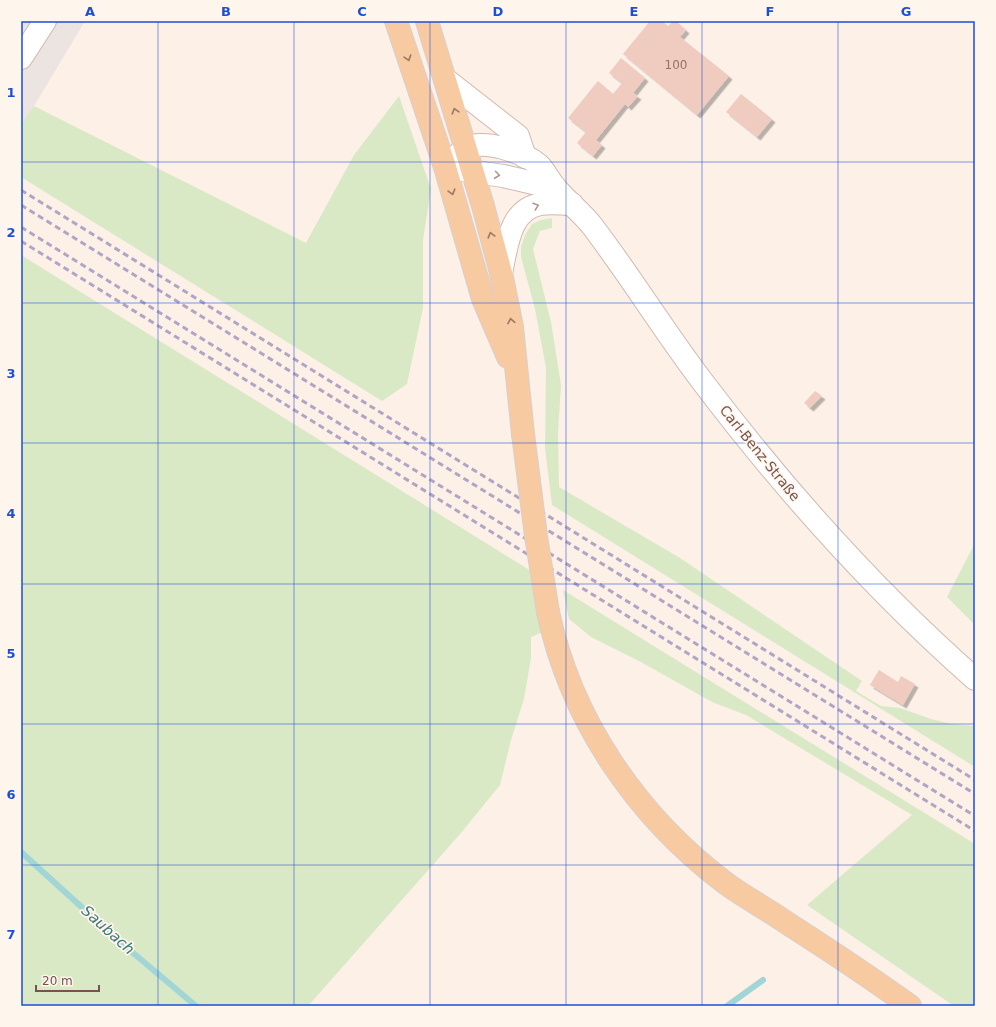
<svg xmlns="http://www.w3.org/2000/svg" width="996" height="1027" font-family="'DejaVu Sans',sans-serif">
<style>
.industrial{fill:#ece4e0}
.green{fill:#d9e9c5}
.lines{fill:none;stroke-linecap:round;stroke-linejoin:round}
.stream{stroke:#a2d6d6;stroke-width:6}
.building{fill:#f0cbbf;filter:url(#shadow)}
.minor-casing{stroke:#cfb9b0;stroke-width:24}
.major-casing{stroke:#d8cfcd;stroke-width:24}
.minor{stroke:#fff;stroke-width:22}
.major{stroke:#f8caa2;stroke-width:22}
.rail{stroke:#b1a5c5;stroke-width:3;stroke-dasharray:6 4;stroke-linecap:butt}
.major-bridge-casing{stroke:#d8cfcd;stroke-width:24;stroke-linecap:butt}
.major-bridge{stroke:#f8caa2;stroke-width:22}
.oneway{stroke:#9c7766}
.oneway2{stroke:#ac9894}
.grid{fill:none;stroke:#1d4ed8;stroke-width:1;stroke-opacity:0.55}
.labels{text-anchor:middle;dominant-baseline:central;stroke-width:3.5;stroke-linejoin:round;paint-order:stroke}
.number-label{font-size:12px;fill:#937269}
.street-label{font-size:14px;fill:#74544c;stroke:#fef5ed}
.water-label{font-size:15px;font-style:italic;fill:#407879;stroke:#fef5ed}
.neatline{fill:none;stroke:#1d4ed8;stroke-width:1.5}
.grid-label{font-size:13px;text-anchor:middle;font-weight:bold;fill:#1d4ed8}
</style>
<defs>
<filter id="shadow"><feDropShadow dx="3.5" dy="3.5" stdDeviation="0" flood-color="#0004"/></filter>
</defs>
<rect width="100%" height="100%" fill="#fcf0e7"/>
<!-- industrial -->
<path class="industrial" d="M21,21H85L34,106L21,124Z"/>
<!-- green -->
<g class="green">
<path d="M399,96L431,189L423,240V308L407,384L382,401L21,177V124L34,106L306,243L354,155Z"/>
<path d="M552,218V228L540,231L533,249L551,322L561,385L558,432L559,487L680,558L862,681L856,691L881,706L900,708L931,719L952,724L975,726V767L552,505L545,448L546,368L535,309L521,257V247L525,235L532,224L541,220Z"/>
<path d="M21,255L544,579L552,628L531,637V658L524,699L511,740L500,785L461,833L308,1006H21Z"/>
<path d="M975,543V625L947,597Z"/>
<path d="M563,590L975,844V1006H954L807,905L912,815L746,715L712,702L641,662L591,637L569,619Z"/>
</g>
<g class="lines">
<!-- stream -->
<g class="stream">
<path d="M21,852L119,941L196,1006"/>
<path d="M727,1006L763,980"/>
</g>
</g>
<!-- building -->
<g class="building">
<path d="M650,21H662L668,26L673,21H676L686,30L680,37L729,76L697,115L623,54Z"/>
<path d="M621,58L645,78L633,93L638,96L628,107L625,104L596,140L602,145L593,156L577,143L586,132L568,118L598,81L613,94L622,83L609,73Z"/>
<path d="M741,94L772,119L757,137L726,112Z"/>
<path d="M815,391L822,396L810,408L804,403Z"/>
<path d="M879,670L898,682L901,676L915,684L903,705L870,685Z"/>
</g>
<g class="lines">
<defs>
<g id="minor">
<path d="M21,58L45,21"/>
<path d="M445,79L518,136L525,157"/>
<path d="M445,167C451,162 458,153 465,149C483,138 524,152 539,165C545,171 549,180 555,187C566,201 582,212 593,227C631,277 664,331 702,381C783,488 874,590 975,679"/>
<path d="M456,169L503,176L555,188"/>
<path d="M501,273C507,247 509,209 541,204C551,202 562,204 572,204"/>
</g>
<g id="major">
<path d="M396,21L445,167L483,299L508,357"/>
<path d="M427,21L483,206L501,273L512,327L523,434"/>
<path d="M548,612C571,720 636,815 724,882C744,897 767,909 787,923C829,950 870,977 910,1006"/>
</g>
</defs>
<!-- minor casing -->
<use href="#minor" class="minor-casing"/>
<!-- major casing -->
<use href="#major" class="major-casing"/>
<!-- minor -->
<use href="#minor" class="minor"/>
<!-- major -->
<use href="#major" class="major"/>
<!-- rail -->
<g class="rail">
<path d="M21,190L975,780"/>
<path d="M21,205L975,794"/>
<path d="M21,227L975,816"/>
<path d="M21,241L975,831"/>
</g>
<defs>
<path id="major-bridge" d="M523,434L536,536L548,612"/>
</defs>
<!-- major-bridge casing -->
<use href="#major-bridge" class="major-bridge-casing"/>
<!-- major-bridge -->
<use href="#major-bridge" class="major-bridge"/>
</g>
<!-- one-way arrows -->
<defs><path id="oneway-chevron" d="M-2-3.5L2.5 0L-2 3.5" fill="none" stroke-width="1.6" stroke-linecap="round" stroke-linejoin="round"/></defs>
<g class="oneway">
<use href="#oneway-chevron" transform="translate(408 58) rotate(72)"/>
<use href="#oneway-chevron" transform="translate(455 111) rotate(-107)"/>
<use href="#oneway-chevron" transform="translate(452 192) rotate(74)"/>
<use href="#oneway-chevron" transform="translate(491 235) rotate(-105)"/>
<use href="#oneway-chevron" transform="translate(511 321) rotate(-101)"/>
</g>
<g class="oneway2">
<use href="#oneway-chevron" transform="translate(497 175) rotate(7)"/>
<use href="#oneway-chevron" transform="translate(536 206) rotate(-19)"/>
</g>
<!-- grid -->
<path class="grid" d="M158,21V1006M294,21V1006M430,21V1006M566,21V1006M702,21V1006M838,21V1006M21,162H975M21,303H975M21,443H975M21,584H975M21,724H975M21,865H975"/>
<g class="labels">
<!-- number labels -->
<g class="number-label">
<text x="676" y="65">100</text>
</g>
<!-- street labels -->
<g class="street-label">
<text transform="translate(760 453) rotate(51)">Carl-Benz-Straße</text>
</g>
<!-- water labels -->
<g class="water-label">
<text transform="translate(108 930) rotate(42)">Saubach</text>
</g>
</g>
<!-- border -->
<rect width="996" height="1027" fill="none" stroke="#fef5ed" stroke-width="44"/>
<!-- scale -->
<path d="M36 985v6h63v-6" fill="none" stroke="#74544c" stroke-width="2"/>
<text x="42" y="985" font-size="12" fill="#74544c" stroke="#fef5ed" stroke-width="3" paint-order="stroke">20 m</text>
<rect x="22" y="22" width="952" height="983" class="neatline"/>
<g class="grid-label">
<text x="90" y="16">A</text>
<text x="226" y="16">B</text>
<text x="362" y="16">C</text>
<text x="498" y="16">D</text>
<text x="634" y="16">E</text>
<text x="770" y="16">F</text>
<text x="906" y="16">G</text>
<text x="11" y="97">1</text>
<text x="11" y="237">2</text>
<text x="11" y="378">3</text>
<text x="11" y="518">4</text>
<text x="11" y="658">5</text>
<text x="11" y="799">6</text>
<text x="11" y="939">7</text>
</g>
</svg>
